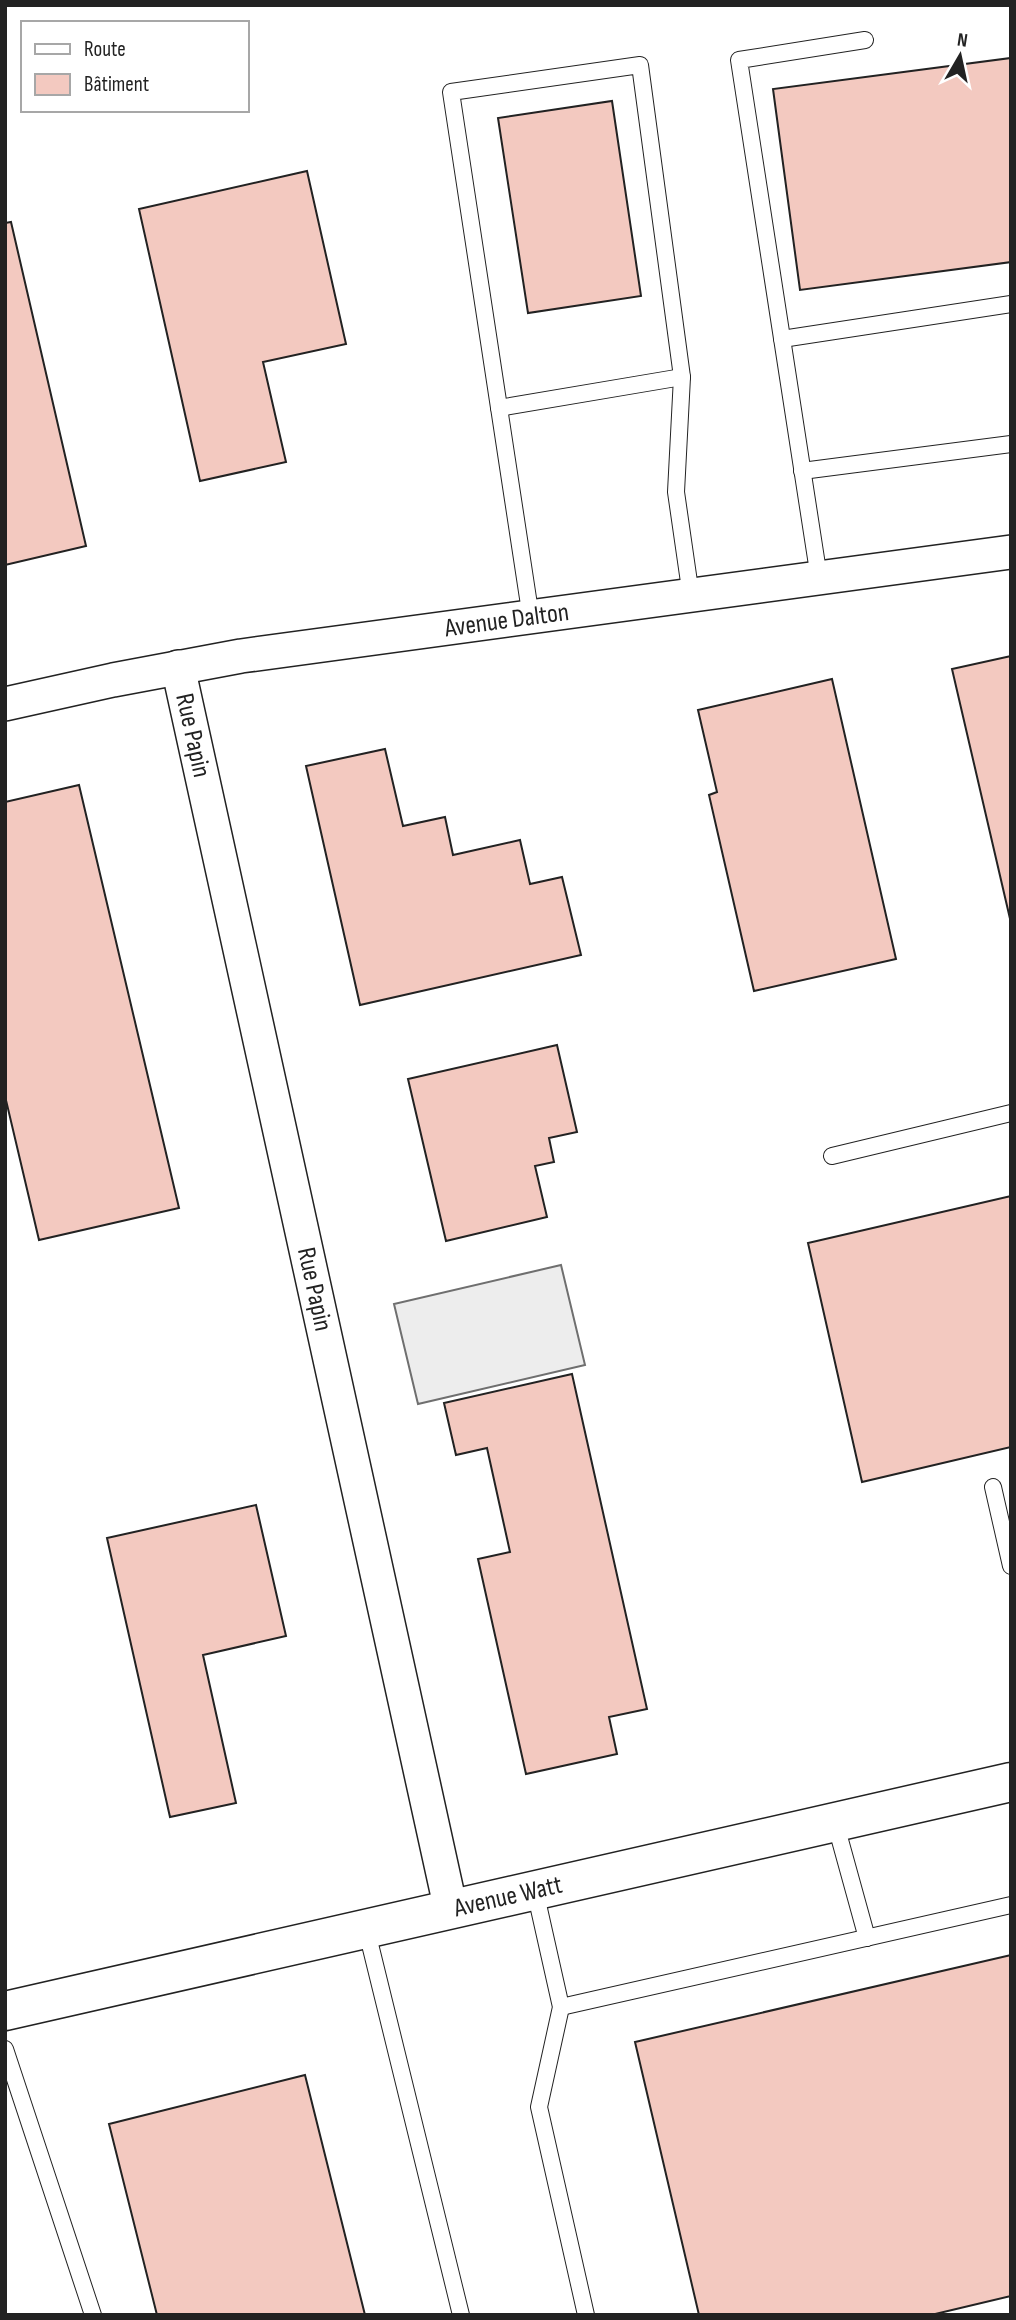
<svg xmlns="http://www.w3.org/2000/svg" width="1016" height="2320" font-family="'Sofia Sans Condensed',sans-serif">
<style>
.parking{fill:#ededed;stroke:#6f6f6f;stroke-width:2}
.building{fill:#f3c9c0;stroke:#222;stroke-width:2}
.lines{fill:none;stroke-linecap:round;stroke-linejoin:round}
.lane-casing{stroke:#222;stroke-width:18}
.street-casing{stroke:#222;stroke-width:36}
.secondary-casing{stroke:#222;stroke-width:41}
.lane{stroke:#fff;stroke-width:16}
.street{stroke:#fff;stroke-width:33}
.secondary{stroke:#fff;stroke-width:38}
.labels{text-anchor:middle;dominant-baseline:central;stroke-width:5;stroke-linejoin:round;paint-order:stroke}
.street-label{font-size:26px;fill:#222;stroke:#fff}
</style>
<rect width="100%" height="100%" fill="#fff"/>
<!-- parking -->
<path class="parking" d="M561,1265L585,1365L418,1404L394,1304Z"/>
<!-- building -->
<g class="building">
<path d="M1011,58V262L800,290L773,89Z"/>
<path d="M612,101L641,296L528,313L498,118Z"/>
<path d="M307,171L346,344L263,362L286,462L200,481L139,209Z"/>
<path d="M11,222L86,546L5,565V223Z"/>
<path d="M1011,656V923L952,669Z"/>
<path d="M832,679L896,959L754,991L709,795L717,792L698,710Z"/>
<path d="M385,749L403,826L445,817L453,855L520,840L530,884L562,877L581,955L360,1005L306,766Z"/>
<path d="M79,785L179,1208L39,1240L5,1096V802Z"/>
<path d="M557,1045L577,1132L549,1138L554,1162L535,1166L547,1217L446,1241L408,1079Z"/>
<path d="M1011,1196V1447L862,1482L808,1243Z"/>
<path d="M572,1374L647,1709L609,1717L617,1754L526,1774L478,1559L510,1552L487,1448L456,1455L444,1403Z"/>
<path d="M256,1505L286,1636L203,1655L236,1803L170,1817L107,1538Z"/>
<path d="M1011,1955V2296L931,2315H699L635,2042Z"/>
<path d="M305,2075L365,2315H157L109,2124Z"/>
</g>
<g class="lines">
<defs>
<g id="lane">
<path d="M782,339L1011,304"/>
<path d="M499,408L682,377"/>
<path d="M802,471L1011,444"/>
<path d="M819,578L739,60L865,40"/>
<path d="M531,618L451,92L640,65L682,377L676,492L691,596"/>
<path d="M832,1156L1011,1113"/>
<path d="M993,1487L1011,1566"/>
<path d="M835,1822L867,1938"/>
<path d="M535,1891L561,2007L539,2107L586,2315"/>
<path d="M366,1928L461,2315"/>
<path d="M561,2007L1011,1905"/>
<path d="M5,2049L93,2315"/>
</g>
<g id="street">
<path id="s1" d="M178,667L451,1910"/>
<path id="s2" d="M5,704L113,680L241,656L1011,552"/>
</g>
<g id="secondary">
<path id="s3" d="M5,2011L1011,1782"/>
</g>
</defs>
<!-- lane casing -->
<use href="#lane" class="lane-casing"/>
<!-- street casing -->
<use href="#street" class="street-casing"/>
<!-- secondary casing -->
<use href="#secondary" class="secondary-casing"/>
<!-- lane -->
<use href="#lane" class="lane"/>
<!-- street -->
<use href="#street" class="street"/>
<!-- secondary -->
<use href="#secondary" class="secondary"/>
</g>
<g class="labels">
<!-- street labels -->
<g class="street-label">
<text stroke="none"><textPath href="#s2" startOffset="509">Avenue Dalton</textPath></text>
<text stroke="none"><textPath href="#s1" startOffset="70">Rue Papin</textPath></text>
<text stroke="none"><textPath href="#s1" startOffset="637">Rue Papin</textPath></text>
<text stroke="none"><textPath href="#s3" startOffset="516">Avenue Watt</textPath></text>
</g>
</g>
<!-- border -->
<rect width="1016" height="2320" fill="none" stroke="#222222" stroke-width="14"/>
<!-- legend -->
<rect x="21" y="21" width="228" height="91" fill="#ffffff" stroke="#a7a7a7" stroke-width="2"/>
<rect x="35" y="44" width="35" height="10" fill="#ffffff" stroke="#a7a7a7" stroke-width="2"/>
<text x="84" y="56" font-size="21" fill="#222222">Route</text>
<rect x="35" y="74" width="35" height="21" fill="#f3c9c0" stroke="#a7a7a7" stroke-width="2"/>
<text x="84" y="91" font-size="21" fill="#222222">Bâtiment</text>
<!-- north arrow -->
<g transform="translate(960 56) rotate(9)" stroke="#ffffff" stroke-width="5" paint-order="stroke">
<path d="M0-5L12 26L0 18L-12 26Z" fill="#222222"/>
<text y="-10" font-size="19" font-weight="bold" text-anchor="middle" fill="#222222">N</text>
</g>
</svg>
